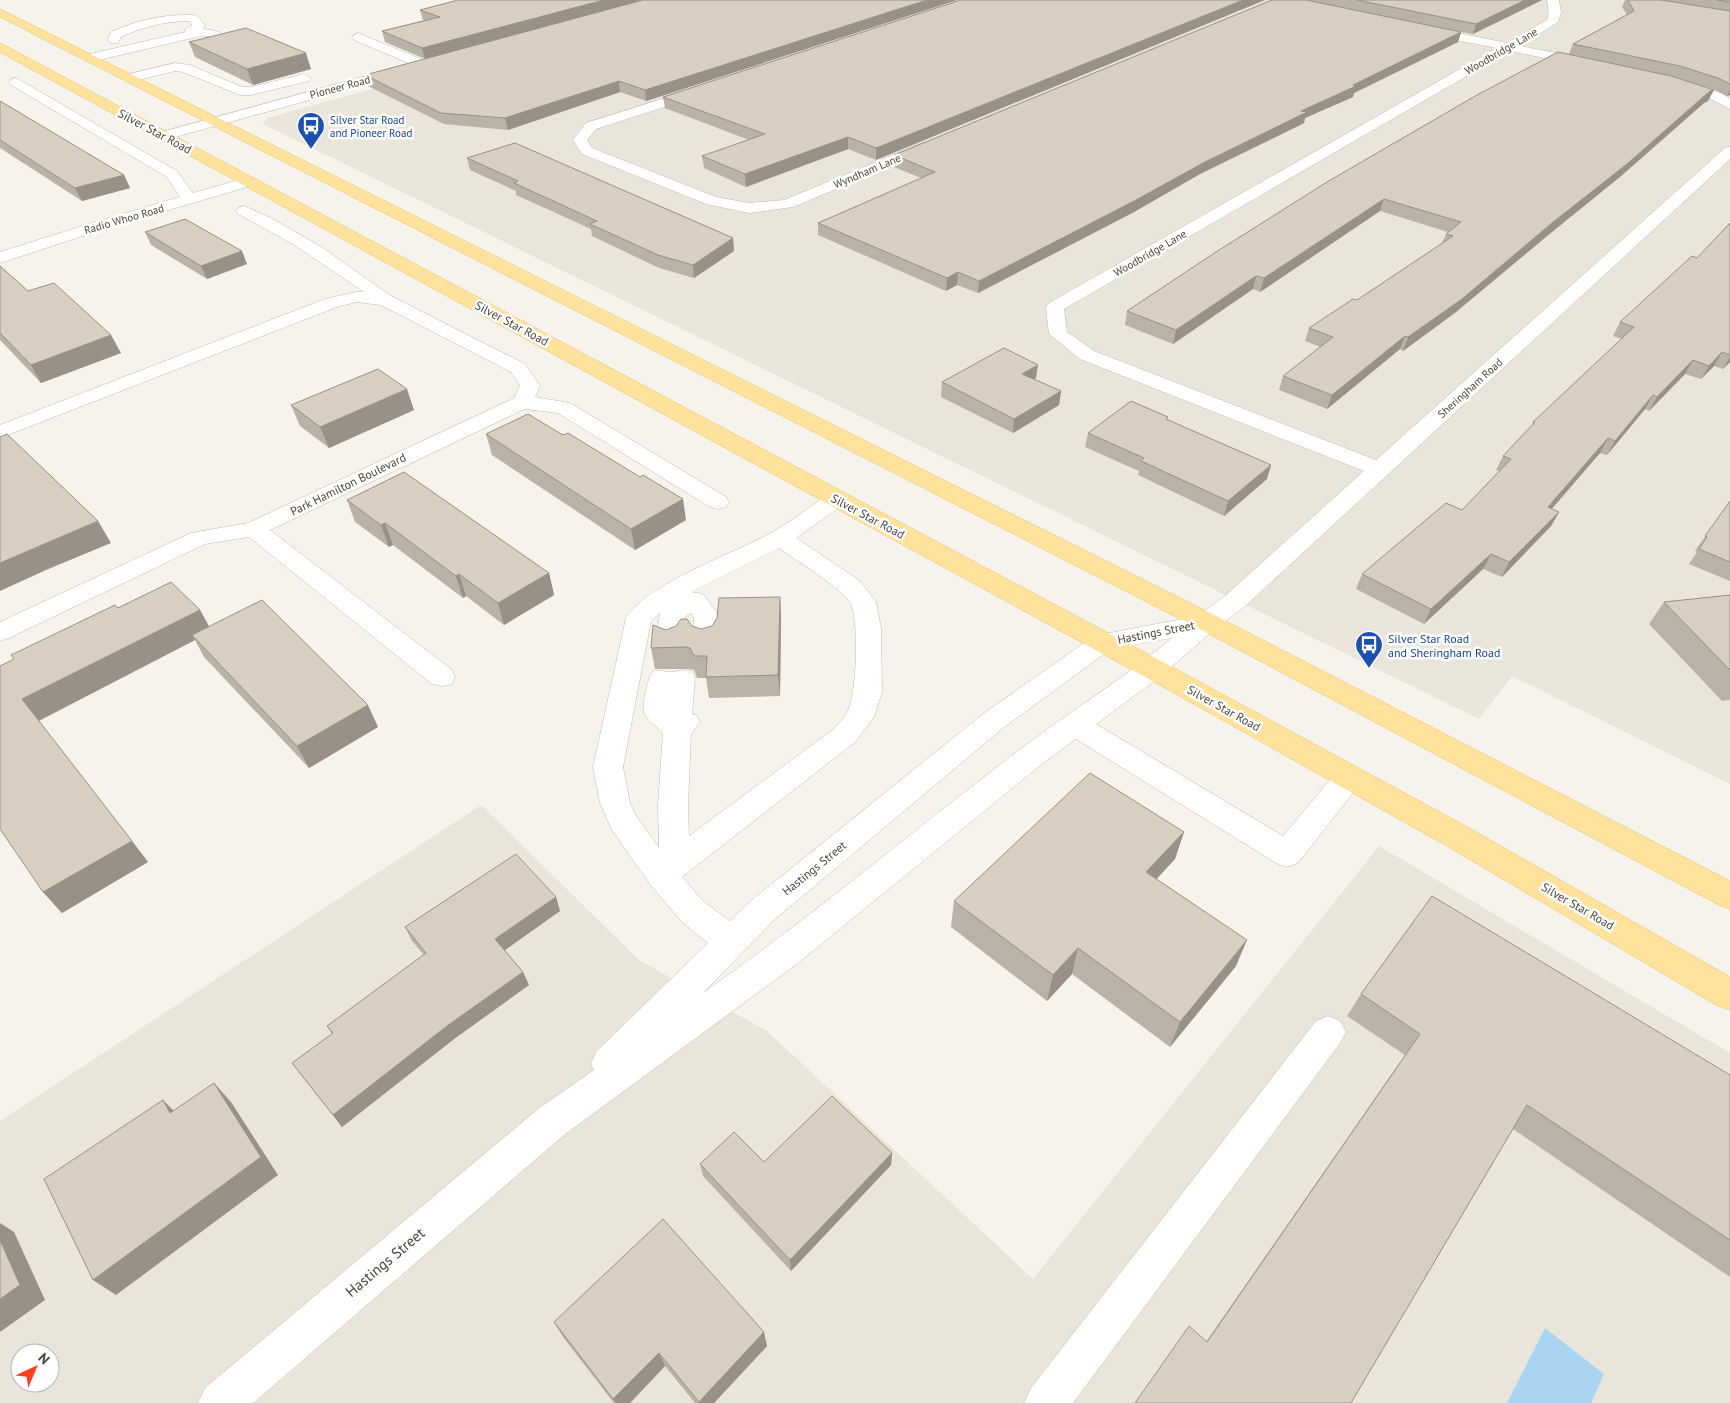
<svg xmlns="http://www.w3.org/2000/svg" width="1730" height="1403" font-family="'PT Sans',sans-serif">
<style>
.residential{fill:#eae5da;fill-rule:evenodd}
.water{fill:#a9d4f2}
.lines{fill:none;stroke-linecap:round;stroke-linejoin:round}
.minor-casing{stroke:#c2bbae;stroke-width:1}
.major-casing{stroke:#e6c16a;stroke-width:1}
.minor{fill:#fff;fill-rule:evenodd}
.major{fill:#ffe39c;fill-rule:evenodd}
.wall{fill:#bab2a6}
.shaded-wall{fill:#979187}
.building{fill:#d8cfc1;stroke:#979187}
.labels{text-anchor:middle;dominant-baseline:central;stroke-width:5;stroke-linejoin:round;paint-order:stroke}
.far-street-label{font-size:11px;fill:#4b4439;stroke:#fff}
.far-transit-label{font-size:11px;fill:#164399;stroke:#fff;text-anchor:start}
.street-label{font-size:12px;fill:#4b4439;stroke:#fff}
.transit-label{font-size:12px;fill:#164399;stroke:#fff;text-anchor:start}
.near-street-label{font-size:15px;fill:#4b4439;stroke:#fff}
</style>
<rect width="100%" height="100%" fill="#f6f3ec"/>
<!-- residential -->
<g class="residential">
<path d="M693,0H1730V784L1512,676L1479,719L263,124L267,118Z"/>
<path d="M481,805L639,960L767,1031L1033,1279L1379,846L1730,1053V1403H0V1121ZM20,1353H50V1383H20Z"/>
</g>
<!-- water -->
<path class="water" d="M1545,1328L1604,1374L1591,1403H1507Z"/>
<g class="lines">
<defs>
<g id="minor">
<path d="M1547,0H1559L1561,13L1558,22L1520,46L1592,60L1594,63L1592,66L1588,67L1510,51L1064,309L1067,332L1094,351L1376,460L1725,148L1730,147V159L1243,608L1216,628L1161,676L1096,724L1283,836L1339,769L1349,766L1359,769L1364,777L1359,785L1298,863L1287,867L1276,863L1076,739L1043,763L798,963L564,1135L253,1403H198L205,1388L538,1109L594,1070L591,1064L596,1052L708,943L682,922L650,884L612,830L600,803L593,767L626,618C648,583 733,554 771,533C791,522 809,507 828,494L836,492L844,494L847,499L844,504L796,538L860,581L876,602L881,628L882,692L874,717L855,742L682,877L704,902L730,921L752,900L983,714L1094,636L1198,616L1225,596L1364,471L1080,359L1049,334L1046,307L1049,303L1497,48L1420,33L1418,30L1420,27L1424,26L1507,43L1547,20L1549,13ZM779,548C794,559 844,589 851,604C859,623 857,695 847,713C844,718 839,723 835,728L689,836L688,805L691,734L700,722L696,715L692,714L695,678L692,671C683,669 680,671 672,672C666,673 662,669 652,672C648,679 642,704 644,712C646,720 657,727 663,733L658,805L659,848L636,816L630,803L623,767L651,621L660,613L656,641L660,647L669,650L678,647L682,641L685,617L691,613L694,618L692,640L696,646L705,649L714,646L718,640L720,617L703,594L691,592ZM1172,638C1124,678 1071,711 1022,748C915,829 813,916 703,993L774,920L1003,728L1111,649Z"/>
<path d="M193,15C199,16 202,21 205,26L203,29C215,30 226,33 234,42L232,45L205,53L201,52L199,49L201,46L218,41L210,36H201L90,62L84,58L86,55L185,32L184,30L192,25L190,21C165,21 143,27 121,37L118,43H110L108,40L111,32C137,20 164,14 193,15Z"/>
<path d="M358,33L428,62L430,65L428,68H420L354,40L352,37Z"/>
<path d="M175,63L190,65L242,87H251L304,74L311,78L309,81L251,95H240L183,72L175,71L130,82L123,78L125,75Z"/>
<path d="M403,66L409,70L408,73L168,139H158L156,136L158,133Z"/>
<path d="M16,78L177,171L193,193L249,177L254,179L257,182L254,185L107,228L0,263V252L95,222L180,197L167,177L11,85L9,82L11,79Z"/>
<path d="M1676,79L1721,93L1730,99V109L1711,99L1671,86L1669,83L1671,80Z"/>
<path d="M700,87L705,88L707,91L705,94L596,129L587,140L592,148L716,197L749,203L784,200L922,143H932L934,146L932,149L793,207L749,213L706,204L582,154L573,140L586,123Z"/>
<path d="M244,206L269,217L323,248L391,296L525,364L540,386L535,397L570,403L726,497L729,502L726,507L718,509L710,507L558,413L525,409L270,530L452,670L455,677L452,684L442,686L432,684L249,537L205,544L9,638L0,641V622L191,533L248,523L514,398L520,386L511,372L381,305L356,302L337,307L0,438V425L325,299L356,292H364L293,244L238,214L236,211L238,208Z"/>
<path d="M1328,1016L1340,1021L1346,1032L1340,1043L1073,1403H1024L1031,1388L1316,1021Z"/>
</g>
<g id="major">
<path d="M0,9L1216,616L1730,881V909L1719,905L1198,628L0,17Z"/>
<path d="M0,43L1187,675L1469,828L1730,977V1010L1718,1006L1447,846L1167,689L0,52Z"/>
</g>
</defs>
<!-- minor casing -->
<use href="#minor" class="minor-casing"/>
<!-- major casing -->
<use href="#major" class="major-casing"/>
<!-- minor -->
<use href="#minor" class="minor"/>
<!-- major -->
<use href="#major" class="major"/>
</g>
<!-- wall -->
<g class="wall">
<path d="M643,0H957L646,101L620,92L508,130L444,124L368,86L365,75L425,59L385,42L382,31L425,20H423L420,10Z"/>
<path d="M961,0L876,160L848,149L746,187L704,168L702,156L749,140L665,108L663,97Z"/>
<path d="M1306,0H1542L1473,34L1461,32L1458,42L1354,93L1353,97L1305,118L1304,123L1200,174L1134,212L978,293L957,285L946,291L818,235V223L921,178L894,167V155Z"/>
<path d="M1625,0H1730V95L1727,96L1713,89L1673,77L1708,101L1704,103L1621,176L1547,236L1456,312L1403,351L1400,349L1327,409L1279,390L1283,376L1320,347L1305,341L1309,328L1357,300L1442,243L1446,234L1448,232L1380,211L1260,292L1253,289L1173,344L1125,325L1127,311L1569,54L1573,44L1627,15L1622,7Z"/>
<path d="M189,42L311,69L253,85L195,57Z"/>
<path d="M0,101L124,175L130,188L82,201L0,148Z"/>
<path d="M467,158L733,238L734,251L694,278L659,268L592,236L591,229L516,195V191L470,170Z"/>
<path d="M1730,223V362L1723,369L1714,366L1701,379L1685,374L1649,411L1645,409L1607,455L1600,453L1552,509L1559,512L1551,526L1502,577L1483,569L1424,624L1356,589L1362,574L1462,510L1499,471L1496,470L1503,456L1531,427L1533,422L1622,339L1613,336L1620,322L1697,258Z"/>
<path d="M145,232L247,264L207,279L151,245Z"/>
<path d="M0,266L28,291L121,353L41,383L0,340Z"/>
<path d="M1036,378L1034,379L1061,391L1059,405L1013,433L941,397L942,382Z"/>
<path d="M291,405L414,410L329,448L300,426Z"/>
<path d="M1168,417L1167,419L1267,479L1224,516L1138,475L1139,471L1085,447L1088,433Z"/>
<path d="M486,434L686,520L635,550L492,455Z"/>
<path d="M347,500L549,573L554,595L504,625L466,596L463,598L393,545L389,547L355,522Z"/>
<path d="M1730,501V581L1689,564L1697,552L1695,551Z"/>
<path d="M1730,595V700L1722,701L1649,624L1664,602Z"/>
<path d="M780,597L781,618L780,696L709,698L706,678H697L694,670L689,669H655L651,648L666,630L692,626L701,629L712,626Z"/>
<path d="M118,608L200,610L209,626L378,727L309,768L204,657L195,640L39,721L148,862L62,913L43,892L0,666Z"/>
<path d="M1184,832L1175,859L1156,879L1236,966L1170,1047L1072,974L1047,1001L951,927L954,901Z"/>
<path d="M556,897L560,911L504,950L523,972L529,985L454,1039L342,1127L292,1063L332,1034L327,1026L424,955L412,941L405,927Z"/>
<path d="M1361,994L1730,1075V1277L1513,1129L1351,1403L1206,1342L1405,1055L1347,1016Z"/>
<path d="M892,1153L891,1165L791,1271L703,1176L700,1164L764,1162Z"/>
<path d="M554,1322L767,1346L714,1403H695L665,1366L630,1403H614L563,1337Z"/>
</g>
<!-- shaded-wall -->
<g class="shaded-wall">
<path d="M604,0H642L425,59L422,48Z"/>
<path d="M927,0H957L646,101L645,90Z"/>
<path d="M1243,0H1265L876,160V148Z"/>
<path d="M1525,0H1542L1473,34L1476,24Z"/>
<path d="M1461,32L1458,42L1354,93L1353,97L1305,118L1304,123L1200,174L1134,212L978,293L979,281L1301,111Z"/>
<path d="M306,53L311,69L253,85L247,69Z"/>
<path d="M619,81L620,92L508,130L505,118Z"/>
<path d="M1714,90L1708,101L1704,103L1621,176L1547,236L1456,312L1403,351L1408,337L1710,91Z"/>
<path d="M1730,90V95L1727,96Z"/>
<path d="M848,137V149L746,187L745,174Z"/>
<path d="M124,175L130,188L82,201L75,188Z"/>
<path d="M1384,199L1380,211L1260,292L1264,278Z"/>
<path d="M733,238L734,251L694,278L693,265Z"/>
<path d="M242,251L247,264L207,279L201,266Z"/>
<path d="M958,272L957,285L946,291L947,278Z"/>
<path d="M1256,276L1253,289L1173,344L1176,330Z"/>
<path d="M111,335L121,353L41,383L31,365Z"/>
<path d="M1405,336L1400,349L1327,409L1332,395Z"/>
<path d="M1722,352L1714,366L1701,379L1709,366Z"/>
<path d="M1730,357V362L1723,369Z"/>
<path d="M1693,360L1685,374L1649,411L1657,397Z"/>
<path d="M1038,365L1036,378L1020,388L1022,374Z"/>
<path d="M407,389L414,410L329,448L320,427Z"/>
<path d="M1061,391L1059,405L1013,433L1014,419Z"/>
<path d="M1653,395L1645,409L1607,455L1615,441Z"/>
<path d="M1608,438L1600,453L1540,522L1548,507Z"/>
<path d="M1271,465L1267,479L1224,516L1228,501Z"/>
<path d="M683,499L686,520L635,550L631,529Z"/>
<path d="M1559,512L1551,526L1502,577L1509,562Z"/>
<path d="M98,521L111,543L46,570L0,591V563Z"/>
<path d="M385,523L393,545L389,547L381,525Z"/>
<path d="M1491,554L1483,569L1424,624L1431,609Z"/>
<path d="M549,573L554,595L504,625L498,603Z"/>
<path d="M459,574L466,596L463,598L456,576Z"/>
<path d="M780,597L781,618L780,696L778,675Z"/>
<path d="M200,610L212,632L192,635L195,640L38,721L22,699Z"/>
<path d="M368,705L378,727L309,768L297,746Z"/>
<path d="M1184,832L1175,859L1138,899L1146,872Z"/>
<path d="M132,841L148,862L62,913L43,892Z"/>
<path d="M556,897L560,911L501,953L495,939Z"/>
<path d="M1247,940L1236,966L1170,1047L1180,1022Z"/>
<path d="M1078,948L1072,974L1047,1001L1053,975Z"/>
<path d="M523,972L529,985L454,1039L342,1127L333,1115L447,1026Z"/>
<path d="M214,1083L231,1102L278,1175L116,1295L93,1280Z"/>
<path d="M163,1100L181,1118L170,1113Z"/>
<path d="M892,1153L891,1165L791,1271L790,1260Z"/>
<path d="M0,1223L14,1232L45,1300L0,1332Z"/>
<path d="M764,1332L767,1346L714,1403H700L699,1402Z"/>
<path d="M659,1353L665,1366L630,1403H616L613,1399Z"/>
</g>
<!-- building -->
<g class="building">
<path d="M458,0H604L422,48L382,31L440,17L420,10Z"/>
<path d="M643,0H927L645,90L619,81L505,118L441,113L365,75Z"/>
<path d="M961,0H1243L876,148L848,137L745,174L702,156L765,134L663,97Z"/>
<path d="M1272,0H1306L1461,32L1353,85L1356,86L1301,111L1307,112L1203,163L1136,200L979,281L958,272L947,278L818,223L935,172L894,155Z"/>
<path d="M1357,0H1525L1476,24Z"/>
<path d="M1628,0H1661L1730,11V84L1718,78L1680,66L1573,44L1634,11Z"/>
<path d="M1717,0H1730V2Z"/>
<path d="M246,28L306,53L247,69L189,42Z"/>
<path d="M1558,52L1671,76L1714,90L1710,91L1627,164L1552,223L1462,299L1408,337L1405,336L1332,395L1283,376L1333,337L1309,328L1353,299L1357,300L1453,236L1446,234L1461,222L1384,199L1264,278L1256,276L1176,330L1127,311L1216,252L1327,182L1477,95Z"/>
<path d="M0,101L124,175L75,188L0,140Z"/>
<path d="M515,143L733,238L693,265L658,255L590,224L597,221L514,183L518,181L467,158Z"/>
<path d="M185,219L242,251L201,266L145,232Z"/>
<path d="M1730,223V355L1722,352L1709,366L1693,360L1657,397L1653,395L1615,441L1608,438L1548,507L1559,512L1509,562L1491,554L1431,609L1362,574L1446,503L1462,510L1511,459L1503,456L1535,422H1533L1634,327L1620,322L1692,256L1697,258Z"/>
<path d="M0,266L28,291L54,283L111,335L31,365L0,333Z"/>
<path d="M1004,348L1038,365L1022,374L1061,391L1014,419L942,382Z"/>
<path d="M378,369L407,389L320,427L291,405Z"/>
<path d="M1131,401L1168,417L1166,419L1271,465L1228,501L1141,461L1144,458L1088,433Z"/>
<path d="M528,414L563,435L568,433L640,477L643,475L683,499L631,529L486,434Z"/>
<path d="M7,434L98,521L0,563V437Z"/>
<path d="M404,472L549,573L498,603L459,574L456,576L385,523L381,525L347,500Z"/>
<path d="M1730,501V562L1699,549L1707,537L1705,536Z"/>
<path d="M171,582L200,610L22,699L132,841L43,892L0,829V666L14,659L11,655L115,605L118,608Z"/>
<path d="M1730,595V670L1664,602Z"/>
<path d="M780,597L778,675L706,677L707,656H694L690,648L686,647L651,648L653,625L666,630L676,626L681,619H687L692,626L701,629L712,626L717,618L719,598Z"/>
<path d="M262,600L368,705L297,746L192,635Z"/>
<path d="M1090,773L1184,832L1146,872L1247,940L1180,1022L1078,948L1053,975L954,901Z"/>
<path d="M516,854L556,897L495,939L523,972L447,1026L333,1115L292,1063L333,1033L327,1026L426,953L405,927Z"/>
<path d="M1432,896L1730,1075V1240L1527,1105L1351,1403H1135L1189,1326L1207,1342L1420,1034L1361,994Z"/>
<path d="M214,1083L261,1157L93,1280L44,1179L163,1100L170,1113Z"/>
<path d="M832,1096L892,1153L790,1260L700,1164L734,1132L764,1162Z"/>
<path d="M663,1219L764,1332L699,1402L659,1353L613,1399L554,1322Z"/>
<path d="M0,1240L20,1285L0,1299Z"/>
</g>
<!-- icons -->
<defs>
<symbol id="bus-pin" viewBox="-11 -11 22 30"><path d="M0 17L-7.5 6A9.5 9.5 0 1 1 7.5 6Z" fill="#1a4fb4" stroke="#fff"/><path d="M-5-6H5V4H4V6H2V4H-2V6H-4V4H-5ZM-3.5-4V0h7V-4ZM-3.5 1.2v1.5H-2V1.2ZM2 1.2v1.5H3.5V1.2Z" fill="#fff"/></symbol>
</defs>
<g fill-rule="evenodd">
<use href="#bus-pin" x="295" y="110" width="32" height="43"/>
<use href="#bus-pin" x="1353" y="629" width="32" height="43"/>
</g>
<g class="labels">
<!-- far-street labels -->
<g class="far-street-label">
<text transform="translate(1501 51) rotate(-30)">Woodbridge Lane</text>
<text transform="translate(340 87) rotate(-15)">Pioneer Road</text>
<text transform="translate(867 171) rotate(-23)">Wyndham Lane</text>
<text transform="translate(124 219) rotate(-16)">Radio Whoo Road</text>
<text transform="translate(1150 253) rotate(-30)">Woodbridge Lane</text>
<text transform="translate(1470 388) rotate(-42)">Sheringham Road</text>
</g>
<!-- far-transit labels -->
<g class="far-transit-label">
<text x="330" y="120">Silver Star Road<tspan x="330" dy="13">and Pioneer Road</tspan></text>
</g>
<!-- street labels -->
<g class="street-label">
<text transform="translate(155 131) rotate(28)">Silver Star Road</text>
<text transform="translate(512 323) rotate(28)">Silver Star Road</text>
<text transform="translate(348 484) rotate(-26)">Park Hamilton Boulevard</text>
<text transform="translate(868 516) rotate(28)">Silver Star Road</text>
<text transform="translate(1156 632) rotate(-11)">Hastings Street</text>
<text transform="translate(1224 708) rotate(29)">Silver Star Road</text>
<text transform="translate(814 868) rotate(-39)">Hastings Street</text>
<text transform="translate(1578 906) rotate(30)">Silver Star Road</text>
</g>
<!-- transit labels -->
<g class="transit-label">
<text x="1388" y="638">Silver Star Road<tspan x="1388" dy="14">and Sheringham Road</tspan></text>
</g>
<!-- near-street labels -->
<g class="near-street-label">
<text transform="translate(385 1262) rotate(-40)">Hastings Street</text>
</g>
</g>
<!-- north arrow -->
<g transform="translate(35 1368) rotate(44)"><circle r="24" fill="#ffffff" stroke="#b7b4b0"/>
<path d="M0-4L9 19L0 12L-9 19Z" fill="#fc3f1d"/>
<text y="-8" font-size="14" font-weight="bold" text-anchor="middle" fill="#4b4439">N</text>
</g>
</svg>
